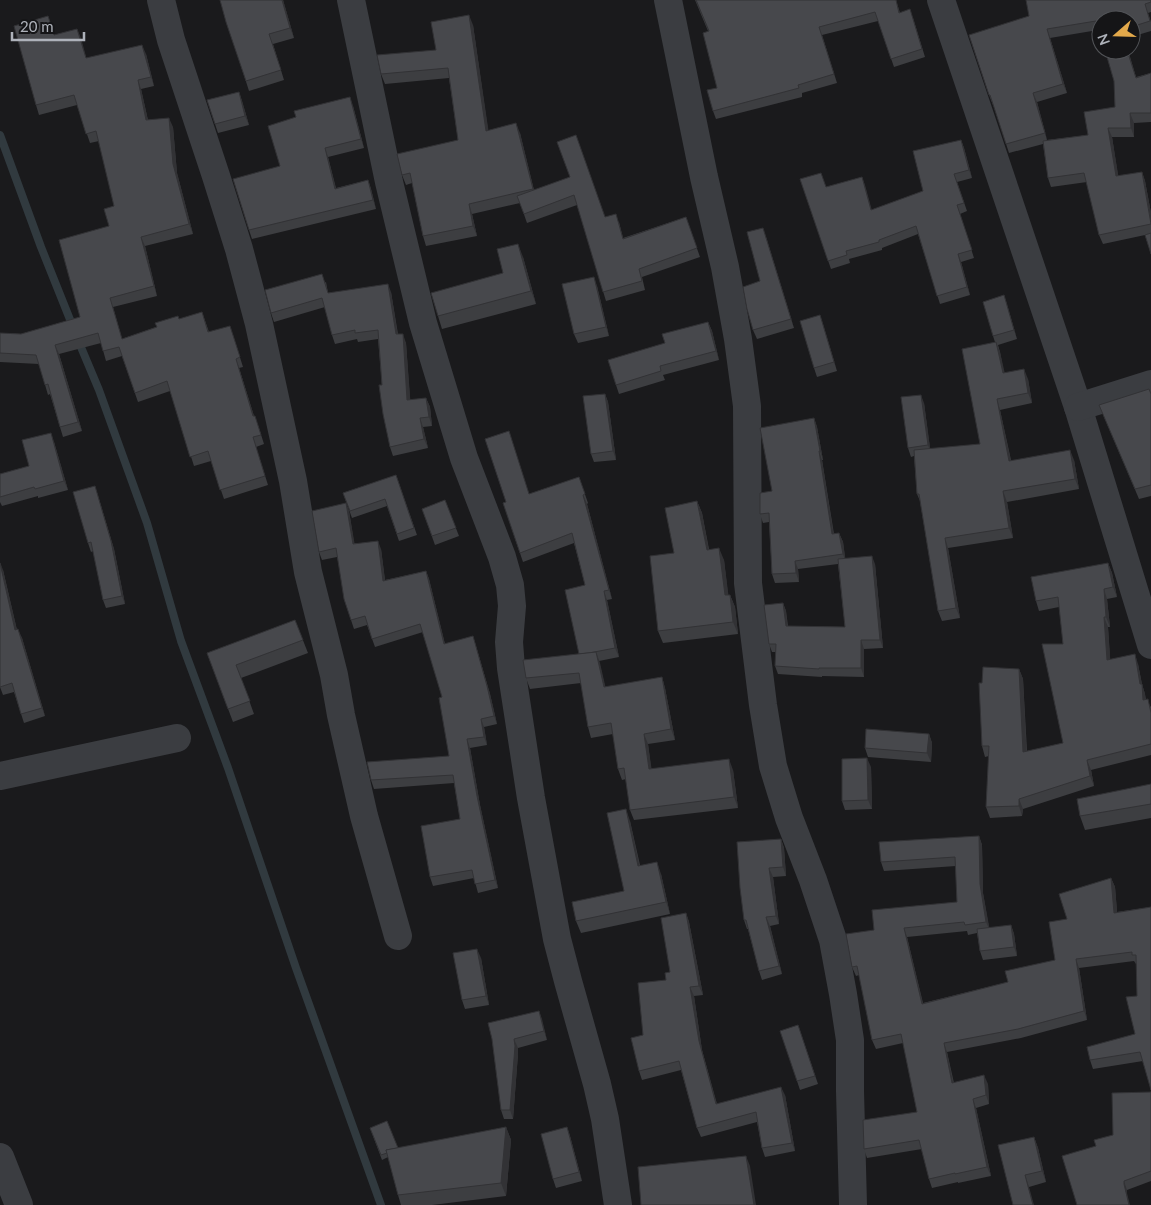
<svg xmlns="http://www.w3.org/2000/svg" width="1151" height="1205" font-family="Lato,sans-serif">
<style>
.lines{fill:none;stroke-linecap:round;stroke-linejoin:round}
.stream{stroke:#313a3f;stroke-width:8}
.street{stroke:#3b3d41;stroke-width:28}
.wall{fill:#3d3e41}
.shaded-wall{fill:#323235}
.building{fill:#47484c;stroke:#323235}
</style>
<rect width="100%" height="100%" fill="#1a1a1c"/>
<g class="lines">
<!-- stream -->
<g class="stream">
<path d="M0,135L41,247L73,327"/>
<path d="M78,340L99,390L147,523L181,641L228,768L296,968L381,1205"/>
</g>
<!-- street -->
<g class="street">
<path d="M161,0L171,40L216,176L239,249L259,324L293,481L308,572L334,675L341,715L364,816L398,936"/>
<path d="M351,0L389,182L423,323L464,458L502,557L510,585L512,606L509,642L511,668L531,798L557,939L568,981L597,1084L605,1119L618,1205"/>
<path d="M668,0L704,177L725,267L738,339L747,406L748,583L763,705L773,766L789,818L813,880L833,940L843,994L850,1040V1091L853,1205"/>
<path d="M941,0L1078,407L1151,645"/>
<path d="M1078,407L1151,384"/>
<path d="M0,776L177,738"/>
<path d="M0,1157L19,1205"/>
</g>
</g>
<!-- wall -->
<g class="wall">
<path d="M220,0H283L294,38L273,44L284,80L249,91Z"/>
<path d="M695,0H896L900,13L913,18L925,57L894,67L878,21L822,35L837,83L802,93V97L716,119L713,111L717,88L708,31Z"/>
<path d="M1151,0V12L1148,13L1151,22V31L1131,37V20L1098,30L1050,38L1067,93L1037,102L1047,140L1088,135L1115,107L1114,81L1105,50H1128L1136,77L1151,73V122L1134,123V137H1112L1118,176L1142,172L1145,181L1151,213V254L1145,235L1103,244L1099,235L1087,182L1051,187L1048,178L1043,144L1009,153L993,104V105L989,95L1029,16Z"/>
<path d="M48,16L54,35L77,29L86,58L146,54L154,86L141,89L148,120L173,127L177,173L193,234L145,246L157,296L113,307L122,339L179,319L202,312L209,332L233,335L243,367L239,368L254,416L258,425L264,444L256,447L268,485L224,499L211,461L194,466L170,391L138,402L122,356L106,361L101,343L59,354L82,431L63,437L50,394L48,395L39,364L0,362V333L21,334L80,317L109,226L114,206L99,141L90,143L77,105L39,115L36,105Z"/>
<path d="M473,25L488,130L520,133L534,190L570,177L605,217L619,222L623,238L686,217L700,257L642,277L645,290L606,301L577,205L527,223L520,203L472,214L477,236L426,246L423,236L412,183L406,185L402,175L458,140L449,78L385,84L381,74L436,50Z"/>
<path d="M239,92L242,101L249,125L218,133L207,100Z"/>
<path d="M353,106L364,148L328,157L336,188L368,180L371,189L376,209L252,239L249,230Z"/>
<path d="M961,140L964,148L972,178L957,182L967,211L960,214L974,258L961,262L970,295L940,304L918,234L882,248V250L849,259L850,263L831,269L800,179L826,187L862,177L871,210L923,191Z"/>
<path d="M766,237L794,328L757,339L753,330Z"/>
<path d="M523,257L536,304L442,329L438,316L503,273Z"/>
<path d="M326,282L328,293L391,292L398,334L406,343L410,400L426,398L430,407L432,426L423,427L428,448L393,456L390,447L382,385L378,339L358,342L357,339L335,344L332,335L325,307L274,322L271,313Z"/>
<path d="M597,286L609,336L578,343L574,334Z"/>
<path d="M1004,295L1017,339L998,345L1000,352L1004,373L1028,379L1032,403L1000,410L1011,460H1074L1079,489L1007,502L1013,538L948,548L960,618L942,621L938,611L920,501L917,494L914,456L911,457L908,448L924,403L930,449L980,444L995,342L993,336Z"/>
<path d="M820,315L837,371L817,377L814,368Z"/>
<path d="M708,322L712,331L719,360L663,375L665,380L619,394L616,385L665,343Z"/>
<path d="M605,394L608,402L616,460L594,462L591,454Z"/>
<path d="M1151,394V496L1139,499L1099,405Z"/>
<path d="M814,418L817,427L823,460H822L834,534L839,533L843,542L845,558L875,564L883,648L864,649V677L822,676V677L778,674L775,666L776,652H772L769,644L783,603L786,611L788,626L845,627L838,564L798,569L799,582L775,583L772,574L769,522L763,523L760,514L772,491Z"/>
<path d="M54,442L68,490L38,498V496L2,506L0,502V474L29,466Z"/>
<path d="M396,475L417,535L399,541L387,506L352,518L343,493Z"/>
<path d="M579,477L588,503L587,504L612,599L607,600L619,657L599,661L605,687L662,677L665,688L675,740L648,744L651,768L733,770L738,808L634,820L630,810L626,779L622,780L618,769L613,734L591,738L588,727L581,683L530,689L526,678L579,654L585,585L574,543L523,562L503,503Z"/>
<path d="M95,486L114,549L125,604L106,608L103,600L93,551L91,552L88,543Z"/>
<path d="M445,500L459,536L435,545L422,509Z"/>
<path d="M697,501L702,513L709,549L724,560L728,595H730L735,607L738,634L663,643L658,631L674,553Z"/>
<path d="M346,503L349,511L354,543L381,549L385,580L426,571L429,579L445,644L473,636L490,694L497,724L484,727L487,745L470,748L480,805L498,888L478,893L474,878L433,886L430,877L460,819L454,783L374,789L371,780L449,756L442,697L423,632L375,647L367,625L354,629L351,620L337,557L322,560L319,552Z"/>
<path d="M1108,563L1112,573L1117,597L1107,599L1110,627H1108L1110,659L1138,664L1142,684L1145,694L1146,700L1151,707V755L1091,770L1094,786L1023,809L1022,816L990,818L986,807L989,756L985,757L982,746V683L1019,669L1023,679L1027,751L1063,743V644L1059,607L1039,611L1036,601Z"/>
<path d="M3,570L17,630L22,638L45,716L24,723L14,692L3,695L0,687Z"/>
<path d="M295,620L308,653L241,678L254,714L233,722L207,653Z"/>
<path d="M929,734L932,743L931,762L868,757L865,748Z"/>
<path d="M871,767L872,809L845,810L842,801Z"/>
<path d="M1151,784V818L1085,830L1080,816Z"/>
<path d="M630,821L640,865L661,874L670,914L581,933L576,921L624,891Z"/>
<path d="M979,836L982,845L983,893L989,928L1011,925L1014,934L1017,956L983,960L980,951L977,933L968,935L967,931L907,937L923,1003L1008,982L1055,960L1067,919L1111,878L1115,887L1117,912L1151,907L1143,1061L1093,1069L1090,1060L1135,1034L1137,996V964H1136L1134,961L1079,968L1087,1020L1021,1038L947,1052L954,1083L988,1084L989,1104L976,1108L991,1176L958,1183V1182L932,1188L929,1179L922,1149L867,1158L864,1149L917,1112L903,1043L876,1049L872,1040L859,975L856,976L852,967L874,930L957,902L956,866L884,871L881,862Z"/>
<path d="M781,839L784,848L786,876L773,877L779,924L770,926L782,974L762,980L759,971L748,929H747L744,920Z"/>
<path d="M686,913L689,922L703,995L694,996L702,1050L717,1104L785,1095L795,1151L765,1157L762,1148L757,1122L701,1137L697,1128L681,1070L642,1080L639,1071L643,1035L666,980L670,972Z"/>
<path d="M481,958L489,1005L465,1009L462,1000Z"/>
<path d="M539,1011L547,1040L518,1048V1054L513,1119H504L501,1110L492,1039Z"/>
<path d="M798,1025L818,1084L800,1090L797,1081Z"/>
<path d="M1151,1092V1181L1127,1190V1193L1096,1146L1113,1135Z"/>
<path d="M506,1127L511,1140L506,1196L432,1205H401L398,1195L388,1157L382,1160L370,1128L398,1148Z"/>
<path d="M567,1127L570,1136L582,1181L556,1188L553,1179Z"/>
<path d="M1034,1137L1038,1148L1046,1182L1029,1187L1013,1205Z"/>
</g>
<!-- shaded-wall -->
<g class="shaded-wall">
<path d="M282,0H283L294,38L290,28Z"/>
<path d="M469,15L473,25L490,141L486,131Z"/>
<path d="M77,29L81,38L89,68L86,58Z"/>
<path d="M1047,29L1050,38L1067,93L1063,84Z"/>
<path d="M142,45L146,54L154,86L151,77Z"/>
<path d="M138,80L141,89L150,130L146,120Z"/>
<path d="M239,92L242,101L249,125L245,116Z"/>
<path d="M1033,93L1037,102L1048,143Z"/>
<path d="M350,97L353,106L364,148L361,139Z"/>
<path d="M1130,113L1134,123V137L1131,128Z"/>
<path d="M169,118L173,127L177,173L193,234L189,224L173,164Z"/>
<path d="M516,123L520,133L536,199L533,189Z"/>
<path d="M1108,128L1112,137L1120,186L1116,176Z"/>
<path d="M961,140L964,148L972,178L969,170Z"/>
<path d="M325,148L328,157L338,198L335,189Z"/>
<path d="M1142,172L1145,181L1151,213V222Z"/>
<path d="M862,177L865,185L874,218L871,210Z"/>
<path d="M368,180L371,189L376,209L373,200Z"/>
<path d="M469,204L472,214L477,236L473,226Z"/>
<path d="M763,228L766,237L794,328L791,319Z"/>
<path d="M141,237L145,246L157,296L154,286Z"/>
<path d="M518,244L523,257L536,304L531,291Z"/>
<path d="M958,254L961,262L970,295L967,287Z"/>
<path d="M594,277L597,286L609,336L606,327Z"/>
<path d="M388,284L391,292L399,343L396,334Z"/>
<path d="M1004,295L1007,304L1017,339L1014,330Z"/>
<path d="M820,315L823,324L837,371L834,362Z"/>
<path d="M708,322L712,331L719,360L716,351Z"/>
<path d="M403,334L406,343L411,409L407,400Z"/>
<path d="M996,342L1000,352L1007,383L1003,373Z"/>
<path d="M55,345L59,354L82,431L78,422Z"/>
<path d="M236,359L239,368L257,426L253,416Z"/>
<path d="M1024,369L1028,379L1032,403L1028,393Z"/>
<path d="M605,394L608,402L616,460L613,451Z"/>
<path d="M921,395L924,403L931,454L928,445Z"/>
<path d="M426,398L430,407L432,426L429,417Z"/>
<path d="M997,399L1000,410L1013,471L1009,461Z"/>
<path d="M420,418L423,427L428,448L424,439Z"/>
<path d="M814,418L817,427L823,460L820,451Z"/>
<path d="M51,433L54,442L68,490L64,481Z"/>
<path d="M1070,450L1074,460L1079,489L1075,479Z"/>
<path d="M819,451L822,460L835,543L832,534Z"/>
<path d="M95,486L114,549L125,604L122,596Z"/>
<path d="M1003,491L1007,502L1013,538L1009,528Z"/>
<path d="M583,495L587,504L612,599L609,590Z"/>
<path d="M697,501L702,513L711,562L707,550Z"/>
<path d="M346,503L349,511L356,552L353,544Z"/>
<path d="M839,533L843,542L846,563L843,554Z"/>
<path d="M945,538L948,548L960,618L956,608Z"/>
<path d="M378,541L381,549L386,589L383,581Z"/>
<path d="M719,548L724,560L730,607L725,595Z"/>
<path d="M872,556L875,564L883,648L880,640Z"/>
<path d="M795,561L798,569L799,582L796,573Z"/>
<path d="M0,562L3,570L19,639L15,630Z"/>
<path d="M1108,563L1112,573L1117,597L1113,587Z"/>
<path d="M426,571L429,579L447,653L444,644Z"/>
<path d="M1104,589L1107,599L1110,627L1106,617Z"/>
<path d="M604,591L607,600L619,657L615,648Z"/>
<path d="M730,595L735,607L738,634L733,622Z"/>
<path d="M783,603L786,611L788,634L786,626Z"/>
<path d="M1104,617L1108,627L1111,670L1107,660Z"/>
<path d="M18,629L22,638L45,716L42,708Z"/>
<path d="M473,636L490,694L497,724L494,716Z"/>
<path d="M861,640L864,649V677L861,668Z"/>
<path d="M596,652L600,663L608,698L604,687Z"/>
<path d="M1135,654L1138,664L1142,685V684L1145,694L1146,710L1143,700Z"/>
<path d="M1019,669L1023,679L1027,762L1023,752Z"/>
<path d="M662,677L665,688L675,740L671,729Z"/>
<path d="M481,719L484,727L487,745L484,737Z"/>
<path d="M644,734L648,744L653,779L649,769Z"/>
<path d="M929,734L932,743L931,762L927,753Z"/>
<path d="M467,739L470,748L480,805L498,888L495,880L477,796Z"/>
<path d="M867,758L871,767L872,809L868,800Z"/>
<path d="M729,759L733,770L738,808L734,797Z"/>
<path d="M1087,760L1091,770L1094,786L1090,776Z"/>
<path d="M1019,799L1023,809L1022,816L1019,806Z"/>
<path d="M626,809L630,821L642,878L638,866Z"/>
<path d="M979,836L982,845L983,893L990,931L986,922L980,884Z"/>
<path d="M781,839L784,848L786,876L783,867Z"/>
<path d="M657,862L661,874L670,914L666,902Z"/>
<path d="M769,868L773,877L779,924L776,916Z"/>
<path d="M1111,878L1115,887L1118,922L1114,913Z"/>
<path d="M686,913L689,922L703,995L699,986Z"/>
<path d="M766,917L770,926L782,974L779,966Z"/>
<path d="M1011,925L1014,934L1017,956L1014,947Z"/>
<path d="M904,928L907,937L925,1013L922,1004Z"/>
<path d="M477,949L481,958L489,1005L486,996Z"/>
<path d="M1076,959L1079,968L1087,1020L1084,1011Z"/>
<path d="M690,987L694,996L702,1050L719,1113L716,1104L699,1041Z"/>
<path d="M539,1011L542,1019L547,1040L544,1031Z"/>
<path d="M514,1039L518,1048V1054L513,1119L510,1110Z"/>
<path d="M944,1043L947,1052L955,1092L952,1083Z"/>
<path d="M984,1075L988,1084L989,1104L986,1095Z"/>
<path d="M781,1087L785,1095L795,1151L792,1143Z"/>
<path d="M973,1099L976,1108L991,1176L987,1167Z"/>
<path d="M506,1127L511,1140L506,1196L501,1183Z"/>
<path d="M567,1127L570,1136L582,1181L579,1172Z"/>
<path d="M1034,1137L1038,1148L1046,1182L1042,1171Z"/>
<path d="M746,1156L750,1166L756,1205H754Z"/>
<path d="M1025,1175L1029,1187L1034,1205H1033Z"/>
<path d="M1124,1181L1127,1190V1193L1130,1205H1129L1124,1184Z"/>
</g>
<!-- building -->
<g class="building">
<path d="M220,0H282L290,28L269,34L281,70L246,81L226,22Z"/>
<path d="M696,0H896L899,13L910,9L922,49L891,59L875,12L819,27L834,74L798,85L799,88L713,111L707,90L717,88L703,33L709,31Z"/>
<path d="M1026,0H1151V2L1145,4L1150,21L1131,27V20H1101V38L1096,21L1047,29L1063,84L1033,93L1045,133L1006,144L990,95H989L969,35L1029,16Z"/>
<path d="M469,15L486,131L516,123L533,189L469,204L473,226L423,236L410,173L402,175L397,154L458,140L448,68L381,74L377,55L436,50L431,22Z"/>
<path d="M48,16L54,35L77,29L86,58L142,45L151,77L138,80L146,120L169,118L173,164L189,224L141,237L154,286L110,298L122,339L157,327L155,323L178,316L179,319L202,312L208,332L230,326L240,357L236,359L253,416H255L261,435L253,437L265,476L220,490L208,451L190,457L167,381L135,393L119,347L103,351L98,333L55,345L78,422L60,427L48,384L45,385L36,355L0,353V333L21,334L80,317L59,240L109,226L104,209L114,206L96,131L86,134L74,95L36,105L14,26Z"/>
<path d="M1105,50H1127L1136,78L1151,73V113H1130L1131,128H1108L1116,176L1142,172L1151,224L1099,235L1084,173L1048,178L1043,141L1088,135L1084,112L1115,107L1114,81Z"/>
<path d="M239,92L245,116L215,124L207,100Z"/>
<path d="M350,97L361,139L325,148L335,189L368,180L373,200L249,230L233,179L280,166L268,126L296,117L294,111Z"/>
<path d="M576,135L605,217L616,214L623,239L686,217L697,248L639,269L642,281L603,292L574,195L524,214L517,196L570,177L557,142Z"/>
<path d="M961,140L969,170L954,174L964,203L957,205L972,250L958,254L967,287L937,296L916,226L879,240V242L846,251L847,255L828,261L800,179L821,173L826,187L862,177L871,210L923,191L913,151Z"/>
<path d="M763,228L791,319L753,330L747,309L743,287L760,281L747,232Z"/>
<path d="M1151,233V254L1145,235Z"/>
<path d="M518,244L531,291L438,316L431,293L503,273L497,249Z"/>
<path d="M322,274L328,293L388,284L396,334H403L407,400L426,398L429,417L420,418L424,439L390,447L383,414L379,385H382L378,330L355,333V330L332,335L322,298L271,313L265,290Z"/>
<path d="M594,277L606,327L574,334L562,284Z"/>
<path d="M1004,295L1014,330L993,336L983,302Z"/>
<path d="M820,315L834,362L814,368L800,321Z"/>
<path d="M708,322L716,351L660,366L661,371L616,385L608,360L665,343L662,334Z"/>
<path d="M996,342L1003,373L1024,369L1028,393L997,399L1009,461L1070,450L1075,479L1003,491L1009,528L945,538L956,608L938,611L919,494H917L914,450L980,444L962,349Z"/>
<path d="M1149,389L1151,394V485L1135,489L1099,405Z"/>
<path d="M605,394L613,451L591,454L583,396Z"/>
<path d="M921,395L928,445L908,448L901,397Z"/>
<path d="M814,418L820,451H819L832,534L839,533L843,554L795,561L796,573L772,574L769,513L760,514V493L772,491L760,428Z"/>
<path d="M509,431L529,494L579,477L585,494L583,495L609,590L604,591L615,648L589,653L579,654L565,590L585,585L572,533L520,553L503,503L506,502L485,439Z"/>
<path d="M51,433L64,481L35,489L34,487L0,497V474L29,466L22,440Z"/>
<path d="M396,475L414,528L397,534L385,499L350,511L343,493Z"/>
<path d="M95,486L111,541L122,596L103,600L91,542L88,543L73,492Z"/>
<path d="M445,500L456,528L432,536L422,509Z"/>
<path d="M697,501L707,550L719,548L725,595H730L733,622L658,631L650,556L674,553L665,508Z"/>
<path d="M346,503L353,544L378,541L383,581L426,571L444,644L473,636L487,686L494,716L481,719L484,737L467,739L477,796L495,880L475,884L472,870L430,877L421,826L460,819L453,775L371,780L367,762L449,756L439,698L442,697L420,624L372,639L365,616L351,620L344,599L336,548L319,552L312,511Z"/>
<path d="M872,556L880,640H861V668H819V669L775,666L776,644H769L764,605L783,603L786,626L845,627L838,559Z"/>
<path d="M0,563L15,630L18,629L42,708L21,714L12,683L0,687Z"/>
<path d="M1108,563L1113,587L1104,589L1106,617H1104L1107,660L1135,654L1140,684H1142L1143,700L1148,699L1151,713V744L1087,760L1090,776L1019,799V806L986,807L989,746H982L979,683H982L983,667L1019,669L1023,752L1063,743L1042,644H1063L1058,597L1036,601L1031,577Z"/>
<path d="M295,620L303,640L236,665L250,701L228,709L207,653Z"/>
<path d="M596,652L604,687L662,677L671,729L644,734L649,769L729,759L734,797L630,810L624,768L618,769L611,723L588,727L579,673L526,678L523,660Z"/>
<path d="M866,729L929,734L927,753L865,748Z"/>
<path d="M867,758L868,800L842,801V759Z"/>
<path d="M1151,784V804L1080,816L1077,799Z"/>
<path d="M626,809L638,866L657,862L666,902L576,921L572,902L624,891L607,813Z"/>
<path d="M979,836L980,884L986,922L965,925L964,922L904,928L922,1004L1008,982L1005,971L1055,960L1049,922L1067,919L1059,894L1111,878L1114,913L1151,907V1090L1140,1052L1090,1060L1087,1047L1135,1034L1126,997L1137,996L1136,955H1132V952L1076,959L1084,1011L1018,1029L944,1043L952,1083L984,1075L986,1095L973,1099L987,1167L955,1174V1173L929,1179L919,1140L864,1149L863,1120L917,1112L901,1034L872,1040L857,966L852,967L846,934L874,930L872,910L957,902L955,857L881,862L879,842Z"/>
<path d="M781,839L783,867L769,868L776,916L766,917L779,966L759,971L746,920H744L740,888L737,842Z"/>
<path d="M686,913L699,986L690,987L699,1041L716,1104L781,1087L792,1143L762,1148L756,1112L697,1128L679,1061L639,1071L631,1038L643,1035L638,983L666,980L665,973L670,972L661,918Z"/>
<path d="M1011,925L1014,947L980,951L977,929Z"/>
<path d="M477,949L486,996L462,1000L453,953Z"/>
<path d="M539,1011L544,1031L514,1039L515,1046L510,1110H501L492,1039L488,1023Z"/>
<path d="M798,1025L815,1076L797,1081L780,1031Z"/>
<path d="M1151,1092V1171L1124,1181V1184L1129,1205H1077L1062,1156L1096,1146L1094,1140L1113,1135L1112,1093Z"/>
<path d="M387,1121L398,1148L386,1150L387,1153L381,1155L370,1128Z"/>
<path d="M506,1127L501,1183L398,1195L386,1150Z"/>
<path d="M567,1127L579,1172L553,1179L541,1134Z"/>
<path d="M1034,1137L1042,1171L1025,1175L1033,1205H1013L998,1145Z"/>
<path d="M746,1156L754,1205H641L638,1167Z"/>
</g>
<!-- north arrow -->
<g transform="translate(1116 35) rotate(250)"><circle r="24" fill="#151517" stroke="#525458"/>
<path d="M0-4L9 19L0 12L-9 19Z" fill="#e3a94b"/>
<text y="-8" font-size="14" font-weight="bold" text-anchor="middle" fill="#aeb2ba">N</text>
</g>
<!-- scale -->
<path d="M12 32v8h72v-8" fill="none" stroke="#aeb2ba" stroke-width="2.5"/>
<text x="20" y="32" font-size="15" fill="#aeb2ba" stroke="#151517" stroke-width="4" paint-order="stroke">20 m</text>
</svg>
